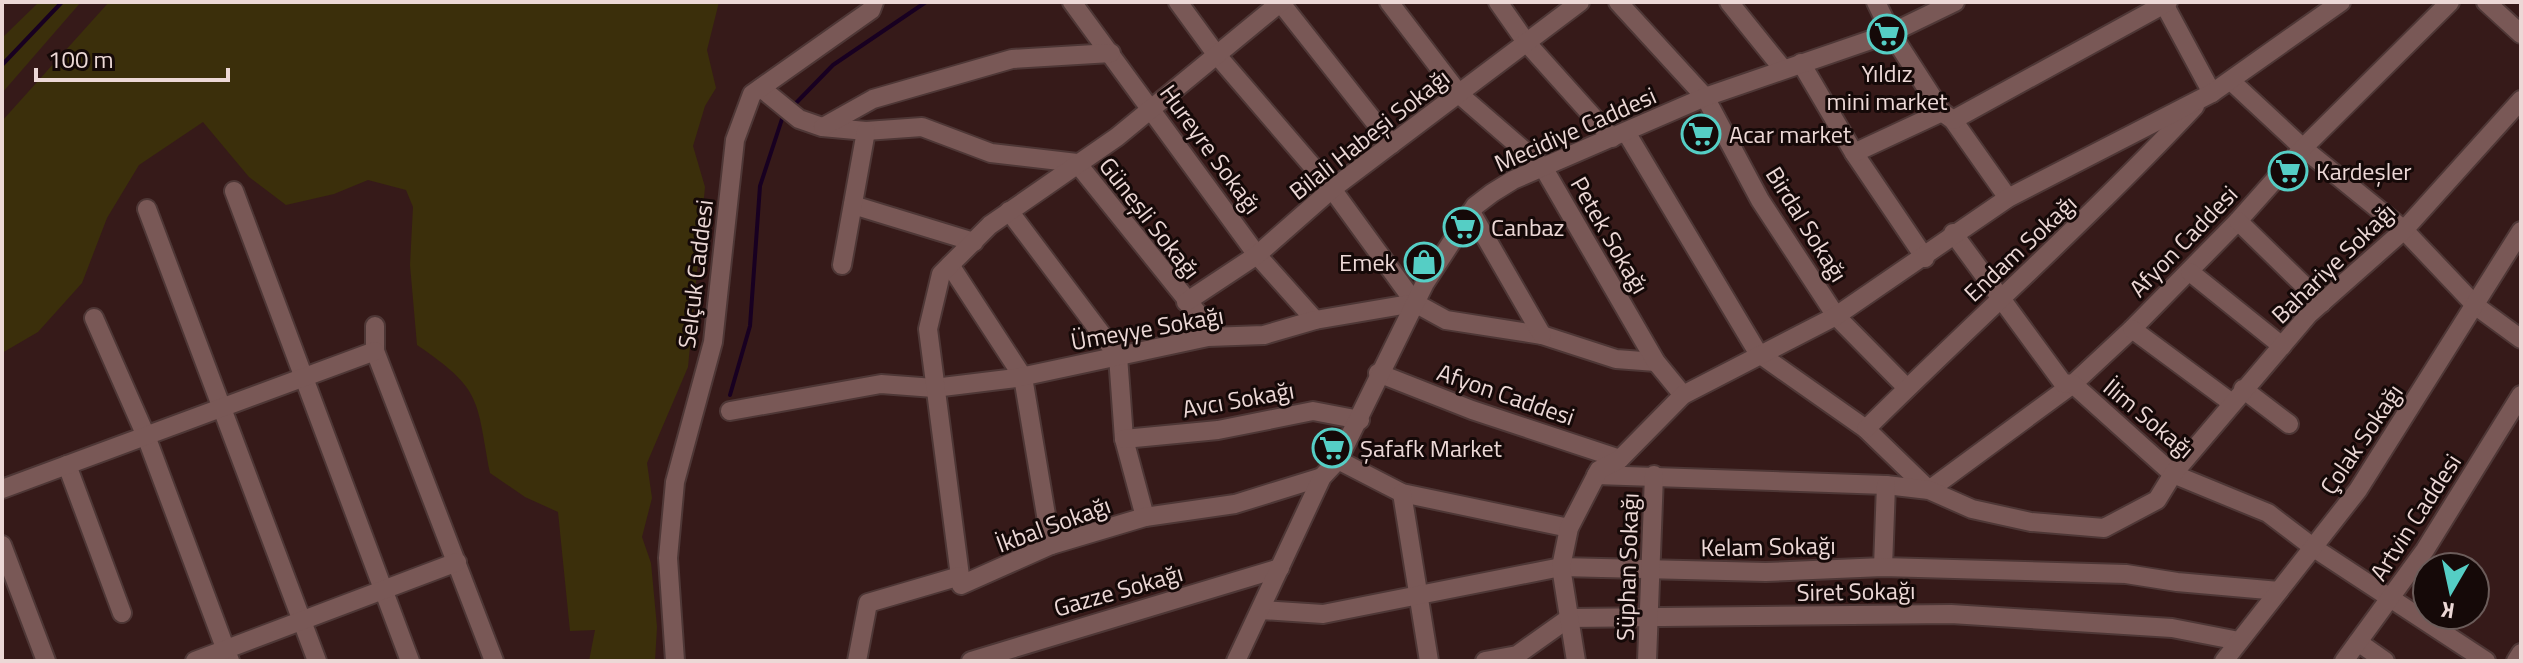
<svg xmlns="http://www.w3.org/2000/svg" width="2523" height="663" font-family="'Titillium Web',sans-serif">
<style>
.green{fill:#3b2f0b}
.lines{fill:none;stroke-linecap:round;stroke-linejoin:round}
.stream{stroke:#180021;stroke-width:4}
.minor-casing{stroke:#4e3736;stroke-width:22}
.minor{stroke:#795856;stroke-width:18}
.labels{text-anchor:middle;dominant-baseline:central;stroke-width:6;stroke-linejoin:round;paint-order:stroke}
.poi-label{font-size:24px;fill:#ecd8d6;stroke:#150908;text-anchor:start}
.street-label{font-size:24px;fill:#ecd8d6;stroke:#150908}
</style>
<rect width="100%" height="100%" fill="#361a19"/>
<!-- green -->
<g class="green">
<path d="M39,2H81L2,93V38Z"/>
<path d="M109,2H719L707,50L716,88L705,106L693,146L705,187L688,367L647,463L652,498L642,537L651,563L657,627L655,661H589L595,630L570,631L558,512L525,497L490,473C476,399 483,390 417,345L410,265L413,207L406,190L368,180L334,194L286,205L249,177L203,122L139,165L107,218L82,283L38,332L2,353V121Z"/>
</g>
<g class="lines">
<!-- stream -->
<g class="stream">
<path d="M2,65L62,2"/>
<path d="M796,103L833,65L926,2"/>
<path d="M730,395L750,326L760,186L782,119"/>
</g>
<defs>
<g id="minor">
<path d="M1072,2L1257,255L1315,320"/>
<path d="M1178,2L1216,54L1332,189L1415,303L1446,320L1542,335L1616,359L1656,362"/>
<path d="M1280,2L1392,144"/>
<path d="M1389,2L1460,95L1543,167L1656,362L1683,395"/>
<path d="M1498,2L1526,42L1612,138"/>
<path d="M1618,2L1705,97L1760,200L1836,316L1907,388"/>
<path d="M1729,2L1783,69"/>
<path d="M1876,2L1891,33L1942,112L1953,120L2008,198"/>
<path d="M2163,2L2212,93"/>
<path d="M2486,2L2521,34"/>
<path d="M1801,63L1854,153L1925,258"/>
<path d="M2231,81L2303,148L2404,230L2476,306L2521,339"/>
<path d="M761,88L799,119L822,127L866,131L922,127L991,153L1077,163L1216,336"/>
<path d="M1953,120L2168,2"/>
<path d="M823,127L873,99L1012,59L1111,53"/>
<path d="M1626,132L1758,353L1866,429L1929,490L2073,384L2132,329L2238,221L2303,148L2450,2"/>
<path d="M1854,153L1942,112"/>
<path d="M234,191L410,661"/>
<path d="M853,205L974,242"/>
<path d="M147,209L317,661"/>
<path d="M1009,211L1118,356L1124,439L1145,517"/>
<path d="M1471,212L1542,335"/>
<path d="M2238,221L2322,303"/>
<path d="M1953,233L2063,383L2073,384L2173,474L2268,513L2314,548L2486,661"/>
<path d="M842,265L866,131"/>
<path d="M950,265L1023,377L1051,545"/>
<path d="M2190,272L2282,346"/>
<path d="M1186,302L1257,255L1332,189L1580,2"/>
<path d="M94,318L146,436L230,661"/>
<path d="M375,326V351L494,661"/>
<path d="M2132,329L2232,403"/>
<path d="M1378,373L1472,410L1620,459"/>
<path d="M2243,389L2289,424"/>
<path d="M730,411L881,384L934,388L1016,378L1208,337L1264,335L1315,320L1415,303"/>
<path d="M1866,429C1975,321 2090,218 2195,106"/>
<path d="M1124,439L1218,430L1313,411L1360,420"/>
<path d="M1338,460L1402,493L1569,528"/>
<path d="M67,465L122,613"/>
<path d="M1596,475L1886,485L1929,490L1972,509L2031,522L2104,528L2157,500L2173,474L2309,314L2404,230L2521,100"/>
<path d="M2,489L375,351"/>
<path d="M1402,493L1429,661"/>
<path d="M2,545L46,661"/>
<path d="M1883,567L1886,485"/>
<path d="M960,576L928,329L941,274L990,225L1117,137L1281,2"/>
<path d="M1261,610L1323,614L1561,567L1766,572L1883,567L2126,574L2177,582L2279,591"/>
<path d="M2358,642L2385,661"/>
<path d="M195,661L457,562"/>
<path d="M675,661L668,558L675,482L713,342L735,140L752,94L871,10L874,2"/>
<path d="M857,661L868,603L960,576L961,585L1051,545L1145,517L1235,504L1322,477"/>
<path d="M971,661L1280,568"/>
<path d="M1236,661L1322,477L1338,460L1425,283L1475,206L1492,193L1513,180L1705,97L1891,33L1955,2"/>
<path d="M1485,661L1517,655L1569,618L1951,614L2172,628L2239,641"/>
<path d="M1576,661L1561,567L1569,528L1599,470L1620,459L1683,395L1836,316L2008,198L2212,93L2341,2"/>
<path d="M1647,661L1654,475"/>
<path d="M2224,661L2358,490L2521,231"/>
<path d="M2344,661L2425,550L2521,395"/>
<path d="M2516,661L2521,653"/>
</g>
</defs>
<!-- minor casing -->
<use href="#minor" class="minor-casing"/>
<!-- minor -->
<use href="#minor" class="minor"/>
</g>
<!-- icons -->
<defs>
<symbol id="supermarket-ring" viewBox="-11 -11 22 22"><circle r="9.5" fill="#150908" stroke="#55cec5" stroke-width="1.5"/><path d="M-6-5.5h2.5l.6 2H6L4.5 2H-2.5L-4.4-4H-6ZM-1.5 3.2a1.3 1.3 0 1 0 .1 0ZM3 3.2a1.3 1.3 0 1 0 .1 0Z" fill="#55cec5"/></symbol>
<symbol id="shop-ring" viewBox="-11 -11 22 22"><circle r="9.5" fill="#150908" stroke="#55cec5" stroke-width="1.5"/><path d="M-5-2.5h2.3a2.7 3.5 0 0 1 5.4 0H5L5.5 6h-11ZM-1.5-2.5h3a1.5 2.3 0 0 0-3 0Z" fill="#55cec5"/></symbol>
</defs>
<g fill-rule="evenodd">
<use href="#supermarket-ring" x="1865" y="12" width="44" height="44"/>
<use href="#supermarket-ring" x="1679" y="112" width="44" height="44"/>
<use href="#supermarket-ring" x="2266" y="149" width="44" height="44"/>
<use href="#supermarket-ring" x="1441" y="205" width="44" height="44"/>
<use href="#shop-ring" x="1402" y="240" width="44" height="44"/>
<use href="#supermarket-ring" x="1310" y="426" width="44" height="44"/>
</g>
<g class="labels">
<!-- poi labels -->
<g class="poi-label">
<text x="1887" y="73" text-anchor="middle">Yıldız<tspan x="1887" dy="28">mini market</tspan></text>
<text x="1729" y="134">Acar market</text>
<text x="2316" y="171">Kardeşler</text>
<text x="1491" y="227">Canbaz</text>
<text x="1396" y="262" text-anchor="end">Emek</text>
<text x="1360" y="448">Şafafk Market</text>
</g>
<!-- street labels -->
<g class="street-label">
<text transform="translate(1575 129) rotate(-24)">Mecidiye Caddesi</text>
<text transform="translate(1369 134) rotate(-38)">Bilali Habeşi Sokağı</text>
<text transform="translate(1211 149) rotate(54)">Hureyre Sokağı</text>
<text transform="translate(1150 218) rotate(52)">Güneşli Sokağı</text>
<text transform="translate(1807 224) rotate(58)">Birdal Sokağı</text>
<text transform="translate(1610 235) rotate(60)">Petek Sokağı</text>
<text transform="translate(2183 241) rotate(-46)">Afyon Caddesi</text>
<text transform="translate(2020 248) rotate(-43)">Endam Sokağı</text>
<text transform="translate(2333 263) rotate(-44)">Bahariye Sokağı</text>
<text transform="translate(695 274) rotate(-83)">Selçuk Caddesi</text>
<text transform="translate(1147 328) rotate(-10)">Ümeyye Sokağı</text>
<text transform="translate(1506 394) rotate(19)">Afyon Caddesi</text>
<text transform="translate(1238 399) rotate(-10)">Avcı Sokağı</text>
<text transform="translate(2149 418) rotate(40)">İlim Sokağı</text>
<text transform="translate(2361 439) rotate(-56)">Çolak Sokağı</text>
<text transform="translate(2415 517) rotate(-57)">Artvin Caddesi</text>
<text transform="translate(1053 524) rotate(-20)">İkbal Sokağı</text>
<text transform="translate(1768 546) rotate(-1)">Kelam Sokağı</text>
<text transform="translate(1627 567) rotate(-88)">Süphan Sokağı</text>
<text transform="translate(1118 590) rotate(-16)">Gazze Sokağı</text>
<text transform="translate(1856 591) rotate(-1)">Siret Sokağı</text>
</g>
</g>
<!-- border -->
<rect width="2523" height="663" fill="none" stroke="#ecd8d6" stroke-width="8"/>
<!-- north arrow -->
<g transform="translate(2451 591) rotate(189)"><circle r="38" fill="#150908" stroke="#6b5c5a" stroke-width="2"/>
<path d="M0-6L14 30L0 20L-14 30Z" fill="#55cec5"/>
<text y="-12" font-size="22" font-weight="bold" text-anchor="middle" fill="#ecd8d6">K</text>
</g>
<!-- scale -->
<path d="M36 68v12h192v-12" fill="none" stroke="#ecd8d6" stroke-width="4"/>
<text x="48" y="68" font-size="24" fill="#ecd8d6" stroke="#150908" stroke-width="6" paint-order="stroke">100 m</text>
</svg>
